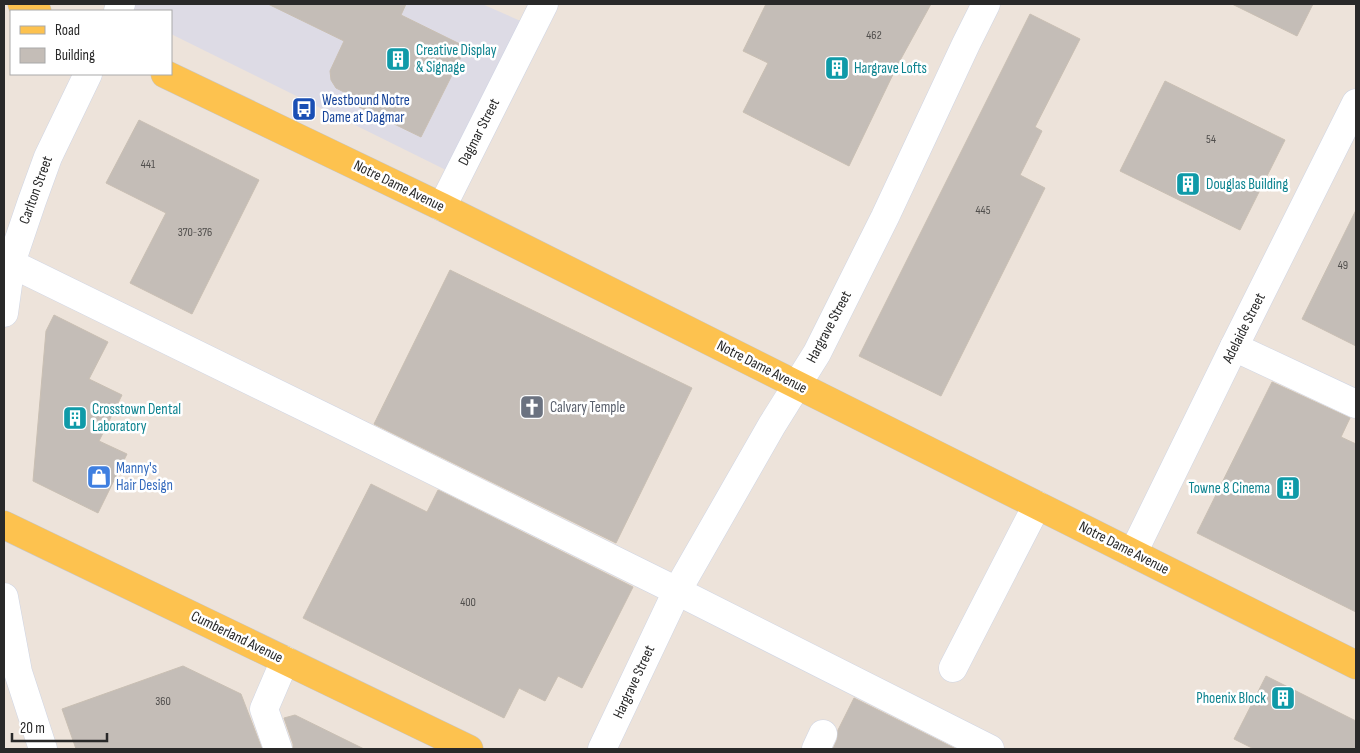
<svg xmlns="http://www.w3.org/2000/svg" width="1360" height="753" font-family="'Sofia Sans Condensed',sans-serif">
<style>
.industrial{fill:#dddbe5}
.building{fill:#c4bdb7;stroke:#c9bfb3}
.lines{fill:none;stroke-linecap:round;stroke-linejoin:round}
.minor-casing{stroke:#cfd5e4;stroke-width:29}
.major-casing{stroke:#c7c7c7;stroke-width:29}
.minor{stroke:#fff;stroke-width:28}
.major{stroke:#fdc24f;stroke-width:28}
.labels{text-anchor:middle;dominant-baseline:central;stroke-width:5;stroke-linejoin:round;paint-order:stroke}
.number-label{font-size:12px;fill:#504e4c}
.culture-label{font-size:15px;fill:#0d838f;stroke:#fff;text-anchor:start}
.transit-label{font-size:15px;fill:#164399;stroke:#fff;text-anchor:start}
.street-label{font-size:15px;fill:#292929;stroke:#fff}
.worship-label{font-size:15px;fill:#5b616d;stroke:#fff;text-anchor:start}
.shop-label{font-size:15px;fill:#366cbe;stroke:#fff;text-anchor:start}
</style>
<rect width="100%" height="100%" fill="#ede3da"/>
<!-- industrial -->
<path class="industrial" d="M121,4H482L532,26L458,176L171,34V11H127Z"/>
<!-- building -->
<g class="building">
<path d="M268,4H406L401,15L466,47L421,137L355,105L358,99L336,88L331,80L330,71L344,41Z"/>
<path d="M766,4H931L897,66L849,166L743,112L768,63L743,51Z"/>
<path d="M1232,4H1313L1297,36Z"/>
<path d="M1030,14L1080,39L1035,127L1042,131L1020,175L1045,188L941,396L859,356Z"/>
<path d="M1165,81L1285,140L1240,230L1120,171Z"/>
<path d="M139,120L259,180L192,314L130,283L166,213L106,183Z"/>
<path d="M1356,210V346L1302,319Z"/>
<path d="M450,270L692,388L616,543L374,424Z"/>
<path d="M54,315L108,342L89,379L122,395L99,441L127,454L98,513L33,481L46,331Z"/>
<path d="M1272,382L1350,418L1341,437L1356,444V612L1197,533Z"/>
<path d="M371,484L427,512L438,490L633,587L582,688L558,676L545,701L519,688L504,718L303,618Z"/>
<path d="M183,666L241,694L262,749H76L62,709Z"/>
<path d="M1266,676L1356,721V749H1254L1234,739Z"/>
<path d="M854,698L956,749H833L837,740L838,730Z"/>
<path d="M295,715L364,749H293V744L284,718Z"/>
</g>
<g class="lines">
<defs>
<g id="minor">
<path d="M118,11L121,4"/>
<path d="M442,207L544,4"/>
<path d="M4,260L331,420L677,591L990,749"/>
<path d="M4,313L11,263L32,201L48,157L88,74"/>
<path d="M1234,347L1356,404"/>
<path d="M1133,553L1234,347L1356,103"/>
<path d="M4,597L18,672L43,749"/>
<path d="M953,668L1037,505"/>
<path d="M278,749L264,709L285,660"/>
<path d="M602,749L677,591L772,425L817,353L885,217L966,44L986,4"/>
<path d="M816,749L823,734"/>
</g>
<g id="major">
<path d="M22,4L37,11"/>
<path d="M165,74L442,207L1356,665"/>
<path d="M4,525L469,749"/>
</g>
</defs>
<!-- minor casing -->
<use href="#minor" class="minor-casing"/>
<!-- major casing -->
<use href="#major" class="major-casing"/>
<!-- minor -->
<use href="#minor" class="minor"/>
<!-- major -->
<use href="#major" class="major"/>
</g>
<!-- icons -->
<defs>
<symbol id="building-square" viewBox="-11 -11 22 22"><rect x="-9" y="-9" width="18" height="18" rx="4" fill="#0f9aa8" stroke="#fff"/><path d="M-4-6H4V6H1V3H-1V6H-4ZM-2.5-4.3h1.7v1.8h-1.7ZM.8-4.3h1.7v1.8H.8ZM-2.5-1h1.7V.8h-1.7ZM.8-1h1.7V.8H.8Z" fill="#fff"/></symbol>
<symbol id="bus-square" viewBox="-11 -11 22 22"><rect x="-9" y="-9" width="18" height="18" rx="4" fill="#1a4fb4" stroke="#fff"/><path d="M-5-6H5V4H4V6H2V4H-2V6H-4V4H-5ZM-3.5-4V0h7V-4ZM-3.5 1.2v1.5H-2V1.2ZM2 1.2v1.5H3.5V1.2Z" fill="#fff"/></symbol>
<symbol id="church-square" viewBox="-11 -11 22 22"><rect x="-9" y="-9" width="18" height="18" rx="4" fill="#6b7280" stroke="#fff"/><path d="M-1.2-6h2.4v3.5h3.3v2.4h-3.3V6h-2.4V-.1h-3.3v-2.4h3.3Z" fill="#fff"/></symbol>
<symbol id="shop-square" viewBox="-11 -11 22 22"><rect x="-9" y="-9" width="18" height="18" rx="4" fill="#3f7fe0" stroke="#fff"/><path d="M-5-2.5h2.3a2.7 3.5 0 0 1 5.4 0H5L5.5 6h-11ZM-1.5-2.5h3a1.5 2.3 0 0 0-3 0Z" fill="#fff"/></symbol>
</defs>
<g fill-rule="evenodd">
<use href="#building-square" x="384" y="45" width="28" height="28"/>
<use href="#building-square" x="823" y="54" width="28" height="28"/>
<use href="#bus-square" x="290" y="95" width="28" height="28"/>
<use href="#building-square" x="1174" y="170" width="28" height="28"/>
<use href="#church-square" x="518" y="393" width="28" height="28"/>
<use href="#building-square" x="61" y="404" width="28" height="28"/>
<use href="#shop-square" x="85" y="463" width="28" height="28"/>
<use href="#building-square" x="1274" y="474" width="28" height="28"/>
<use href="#building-square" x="1269" y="684" width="28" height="28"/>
</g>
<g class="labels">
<!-- number labels -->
<g class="number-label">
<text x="874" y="35">462</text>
<text x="1211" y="139">54</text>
<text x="148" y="164">441</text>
<text x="983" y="210">445</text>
<text x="195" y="232">370-376</text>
<text x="1343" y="265">49</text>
<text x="468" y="602">400</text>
<text x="163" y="701">360</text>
</g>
<!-- culture labels -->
<g class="culture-label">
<text x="416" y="50">Creative Display<tspan x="416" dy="17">&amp; Signage</tspan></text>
<text x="854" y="68">Hargrave Lofts</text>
<text x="1206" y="184">Douglas Building</text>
<text x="92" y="409">Crosstown Dental<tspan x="92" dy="17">Laboratory</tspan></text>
<text x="1270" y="488" text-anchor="end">Towne 8 Cinema</text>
<text x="1266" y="698" text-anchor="end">Phoenix Block</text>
</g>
<!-- transit labels -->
<g class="transit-label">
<text x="322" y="100">Westbound Notre<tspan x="322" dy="17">Dame at Dagmar</tspan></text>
</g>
<!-- street labels -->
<g class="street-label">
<text transform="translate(479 132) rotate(-63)">Dagmar Street</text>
<text transform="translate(399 186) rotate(26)">Notre Dame Avenue</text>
<text transform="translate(36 190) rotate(-70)">Carlton Street</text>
<text transform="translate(829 327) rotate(-62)">Hargrave Street</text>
<text transform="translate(1244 328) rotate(-63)">Adelaide Street</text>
<text transform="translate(762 367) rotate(27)">Notre Dame Avenue</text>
<text transform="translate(1124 548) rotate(27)">Notre Dame Avenue</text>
<text transform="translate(237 637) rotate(26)">Cumberland Avenue</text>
<text transform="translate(634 682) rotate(-65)">Hargrave Street</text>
</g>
<!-- worship labels -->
<g class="worship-label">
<text x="550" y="407">Calvary Temple</text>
</g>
<!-- shop labels -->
<g class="shop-label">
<text x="116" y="468">Manny's<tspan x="116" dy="17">Hair Design</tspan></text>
</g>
</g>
<!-- border -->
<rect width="1360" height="753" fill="none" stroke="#292929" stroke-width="10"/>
<!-- legend -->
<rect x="10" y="10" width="162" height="65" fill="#ffffff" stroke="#a9a9a9"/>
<rect x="20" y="26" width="25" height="8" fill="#fdc24f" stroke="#a9a9a9"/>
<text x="55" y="35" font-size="15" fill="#292929">Road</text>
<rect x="20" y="48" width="25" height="15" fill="#c4bdb7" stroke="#a9a9a9"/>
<text x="55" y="60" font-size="15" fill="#292929">Building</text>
<!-- scale -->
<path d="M12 733v8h95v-8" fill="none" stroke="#292929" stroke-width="2.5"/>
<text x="20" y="733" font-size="15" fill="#292929" stroke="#ffffff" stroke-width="4" paint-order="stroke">20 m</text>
</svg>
